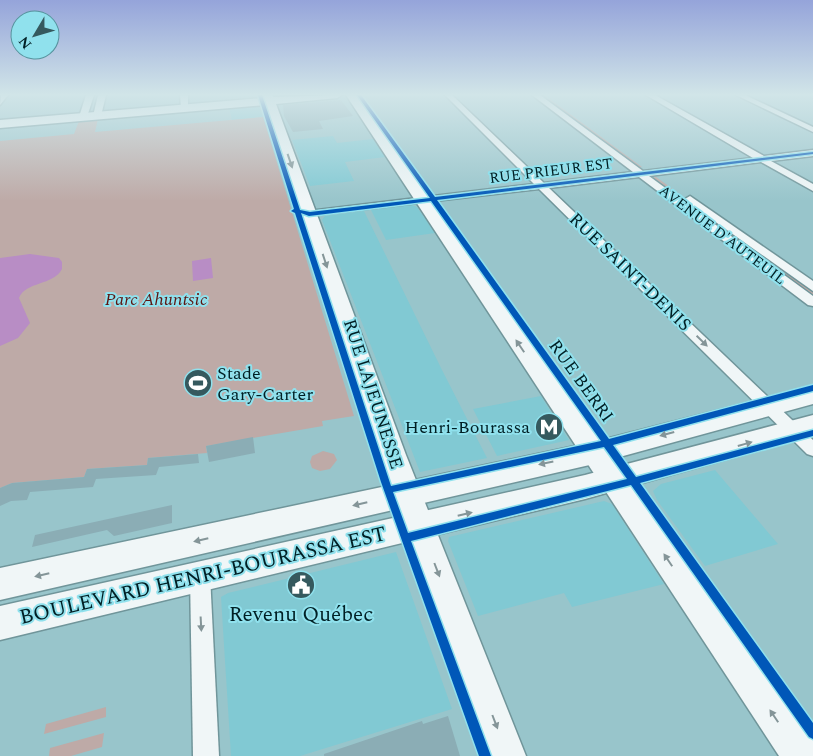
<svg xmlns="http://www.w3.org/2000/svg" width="813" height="756" font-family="Spectral,serif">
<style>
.built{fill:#81c9d3}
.green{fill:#beaaa7}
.water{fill:#b88dc5}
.building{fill:#8badb5}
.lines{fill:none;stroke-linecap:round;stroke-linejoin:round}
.street-casing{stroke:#70959a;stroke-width:3}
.secondary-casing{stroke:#70959a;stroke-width:3}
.primary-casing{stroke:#70959a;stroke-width:3}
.street{fill:#f0f6f7;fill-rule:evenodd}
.secondary{fill:#f0f6f7;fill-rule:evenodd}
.primary{fill:#f0f6f7;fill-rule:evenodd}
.cycleway-casing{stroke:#90e1ed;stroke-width:3}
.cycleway{fill:#0057b8;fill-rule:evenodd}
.oneway{fill:#849598}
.labels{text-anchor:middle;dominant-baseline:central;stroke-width:4;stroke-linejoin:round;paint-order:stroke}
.far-street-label{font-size:15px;fill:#001f24;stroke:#90e1ed}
.street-label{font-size:18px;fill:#001f24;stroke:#90e1ed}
.park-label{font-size:18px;font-style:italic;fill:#5c1511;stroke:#90e1ed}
.poi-label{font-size:18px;fill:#001f24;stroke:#90e1ed;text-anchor:start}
.near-street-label{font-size:21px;fill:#001f24;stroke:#90e1ed}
.near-poi-label{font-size:21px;fill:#001f24;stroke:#90e1ed}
</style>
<rect width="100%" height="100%" fill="#98c5cb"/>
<!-- built -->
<g class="built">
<path d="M259,105L263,117L232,120L229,107Z"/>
<path d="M333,136L337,143L373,139L385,157L345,162L354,181L310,186L292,140Z"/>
<path d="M412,205L417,207L435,233L386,240L371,210Z"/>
<path d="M364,211L442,370L487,458L420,472L322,220L325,216Z"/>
<path d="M541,396L569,440L497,456L473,409Z"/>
<path d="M715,470L778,544L705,566L657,500L653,491L661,484Z"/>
<path d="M604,501L612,504L664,584L572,607L564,593L478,616L448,541L449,537Z"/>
<path d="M396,552L452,709L300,756H231L221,597L228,593Z"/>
</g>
<!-- green -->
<g class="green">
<path d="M537,95H544L642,167L636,168Z"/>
<path d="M263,117L354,416L322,421L323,426L206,446L207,453L148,458L147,465L87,469L84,477L12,483L0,488V141L74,134L79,121L98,119L95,132Z"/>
<path d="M656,177L813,290V299L650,178Z"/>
<path d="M323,451L334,454L337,460L330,469L320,471L312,468L310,462L312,456Z"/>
<path d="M106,707V717L44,734L46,724Z"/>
<path d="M104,733L102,747L71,756H49L50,748Z"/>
</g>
<!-- water -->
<g class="water">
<path d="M30,254L59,258L62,262V269C53,286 26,281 19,298L30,323L18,338L0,346V258Z"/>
<path d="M211,258L213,278L193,281L192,261Z"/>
</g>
<!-- building -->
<g class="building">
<path d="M341,100L353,116L319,121L323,129L293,132L284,116L283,105Z"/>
<path d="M253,437L255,453L209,462L206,446Z"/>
<path d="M198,454L199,463L159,467L156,475L96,479L93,487L30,492L27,500L11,501L0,506V488L12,483L84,477L87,469L147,465L148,458Z"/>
<path d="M172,505V523L114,536L107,530L32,547L35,535Z"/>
<path d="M448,716L460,756H324V754L422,721L423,724Z"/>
</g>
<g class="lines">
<defs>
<g id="street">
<path d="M1,95H8L0,105Z"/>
<path d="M86,95H94L87,117L83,119L79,117Z"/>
<path d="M98,95H106L101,116L97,118L93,116Z"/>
<path d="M180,95H188V110L181,108Z"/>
<path d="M445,95H452L544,183L633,172L532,95H540L643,171L753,158L646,95H655L764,156L813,150V156L771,161L813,184V191L761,162L649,176L813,296V306L808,305L639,177L549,188L813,440V456L807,454L539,189L305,216L304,214L309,211L534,184Z"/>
<path d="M736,95H745L813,127V132Z"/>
<path d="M690,196L813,281V291L686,201L685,199Z"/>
<path d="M200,566L207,569L210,575L219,756H193L190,575L193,569Z"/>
</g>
<g id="secondary">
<path d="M262,95H272L273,97L342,95L337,98L276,104L406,455L526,756H488L380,455L265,105L0,128V120L263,98Z"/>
<path d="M346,95H357L813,740V756H779Z"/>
</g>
<g id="primary">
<path d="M813,386V404L594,464L0,600V568L594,442Z"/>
<path d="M813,415V435L585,499L0,640V606L585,475Z"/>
</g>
</defs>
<!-- street casing -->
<use href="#street" class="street-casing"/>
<!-- secondary casing -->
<use href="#secondary" class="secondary-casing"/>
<!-- primary casing -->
<use href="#primary" class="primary-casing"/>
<!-- street -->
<use href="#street" class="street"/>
<!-- secondary -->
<use href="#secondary" class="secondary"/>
<!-- primary -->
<use href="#primary" class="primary"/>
<defs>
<path id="cycleway" d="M258,95H262L300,210L310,212L430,198L357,95H361L435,197L813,152V154L437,200L609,439L813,385V391L613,445L636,477L813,430V436L640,483L813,723V739L809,737L631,485L411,541L491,756H479L381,482L295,213L291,211L294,209ZM431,201L601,441L391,486L301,213L309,216ZM604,447L627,479L408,533L393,492Z"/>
</defs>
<!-- cycleway casing -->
<use href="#cycleway" class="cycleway-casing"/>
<!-- cycleway -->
<use href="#cycleway" class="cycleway"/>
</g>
<!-- one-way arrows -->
<defs><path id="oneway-solid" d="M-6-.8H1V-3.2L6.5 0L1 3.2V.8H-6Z" transform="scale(1.25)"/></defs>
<g class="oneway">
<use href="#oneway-solid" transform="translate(290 161) rotate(71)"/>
<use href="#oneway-solid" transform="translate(325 261) rotate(72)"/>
<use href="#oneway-solid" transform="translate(702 341) rotate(44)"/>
<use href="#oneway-solid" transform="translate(520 346) rotate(-124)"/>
<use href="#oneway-solid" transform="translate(667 434) rotate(165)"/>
<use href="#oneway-solid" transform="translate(745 444) rotate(-16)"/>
<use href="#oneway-solid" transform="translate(546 463) rotate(168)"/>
<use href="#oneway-solid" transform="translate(360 504) rotate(167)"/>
<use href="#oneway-solid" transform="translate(465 514) rotate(-13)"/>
<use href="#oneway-solid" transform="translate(201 540) rotate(167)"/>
<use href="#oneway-solid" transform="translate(668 560) rotate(-124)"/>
<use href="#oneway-solid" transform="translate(437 570) rotate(69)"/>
<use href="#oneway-solid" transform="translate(42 575) rotate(167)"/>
<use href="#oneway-solid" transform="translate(201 624) rotate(87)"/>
<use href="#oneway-solid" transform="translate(774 716) rotate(-124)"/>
<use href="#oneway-solid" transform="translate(495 722) rotate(69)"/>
</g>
<!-- sky -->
<linearGradient id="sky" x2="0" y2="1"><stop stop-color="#95a4da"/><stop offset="0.47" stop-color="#d1e5e8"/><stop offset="1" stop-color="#d1e5e8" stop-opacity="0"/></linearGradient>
<rect width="813" height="201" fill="url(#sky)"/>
<!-- icons -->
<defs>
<symbol id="stadium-disc" viewBox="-11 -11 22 22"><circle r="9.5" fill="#35595e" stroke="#90e1ed"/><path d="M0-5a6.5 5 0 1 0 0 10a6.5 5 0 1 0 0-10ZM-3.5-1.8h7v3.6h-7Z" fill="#fff"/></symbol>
<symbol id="metro-disc" viewBox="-11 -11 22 22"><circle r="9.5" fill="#35595e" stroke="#90e1ed"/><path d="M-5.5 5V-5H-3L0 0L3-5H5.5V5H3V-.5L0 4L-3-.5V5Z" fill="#fff"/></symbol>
<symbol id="civic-disc" viewBox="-11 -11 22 22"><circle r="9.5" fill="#35595e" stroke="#90e1ed"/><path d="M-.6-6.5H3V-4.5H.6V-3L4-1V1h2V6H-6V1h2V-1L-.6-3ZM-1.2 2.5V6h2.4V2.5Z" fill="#fff"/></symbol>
</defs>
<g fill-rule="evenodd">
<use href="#stadium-disc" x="182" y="367" width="32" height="32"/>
<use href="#metro-disc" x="533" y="411" width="32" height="32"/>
<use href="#civic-disc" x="285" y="569" width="32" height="32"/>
</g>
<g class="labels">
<!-- far-street labels -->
<g class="far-street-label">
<text transform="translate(551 171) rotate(-7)">RUE PRIEUR EST</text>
<text transform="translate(722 235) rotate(37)">AVENUE D'AUTEUIL</text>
</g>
<!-- street labels -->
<g class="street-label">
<text transform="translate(630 272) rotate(44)">RUE SAINT-DENIS</text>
<text transform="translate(581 381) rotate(54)">RUE BERRI</text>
<text transform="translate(373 394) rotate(72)">RUE LAJEUNESSE</text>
</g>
<!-- park labels -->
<g class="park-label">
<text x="156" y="299">Parc Ahuntsic</text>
</g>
<!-- poi labels -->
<g class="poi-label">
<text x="217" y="373">Stade<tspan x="217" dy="21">Gary-Carter</tspan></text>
<text x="530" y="427" text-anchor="end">Henri-Bourassa</text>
</g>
<!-- near-street labels -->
<g class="near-street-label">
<text transform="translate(203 576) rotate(-13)">BOULEVARD HENRI-BOURASSA EST</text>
</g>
<!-- near-poi labels -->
<g class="near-poi-label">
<text x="301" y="615">Revenu Québec</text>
</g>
</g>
<!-- north arrow -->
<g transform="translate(35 35) rotate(232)"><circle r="24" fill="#90e1ed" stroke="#56939d"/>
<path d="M0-4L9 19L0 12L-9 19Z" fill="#35595e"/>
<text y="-8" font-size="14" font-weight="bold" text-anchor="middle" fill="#001f24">N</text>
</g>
</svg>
